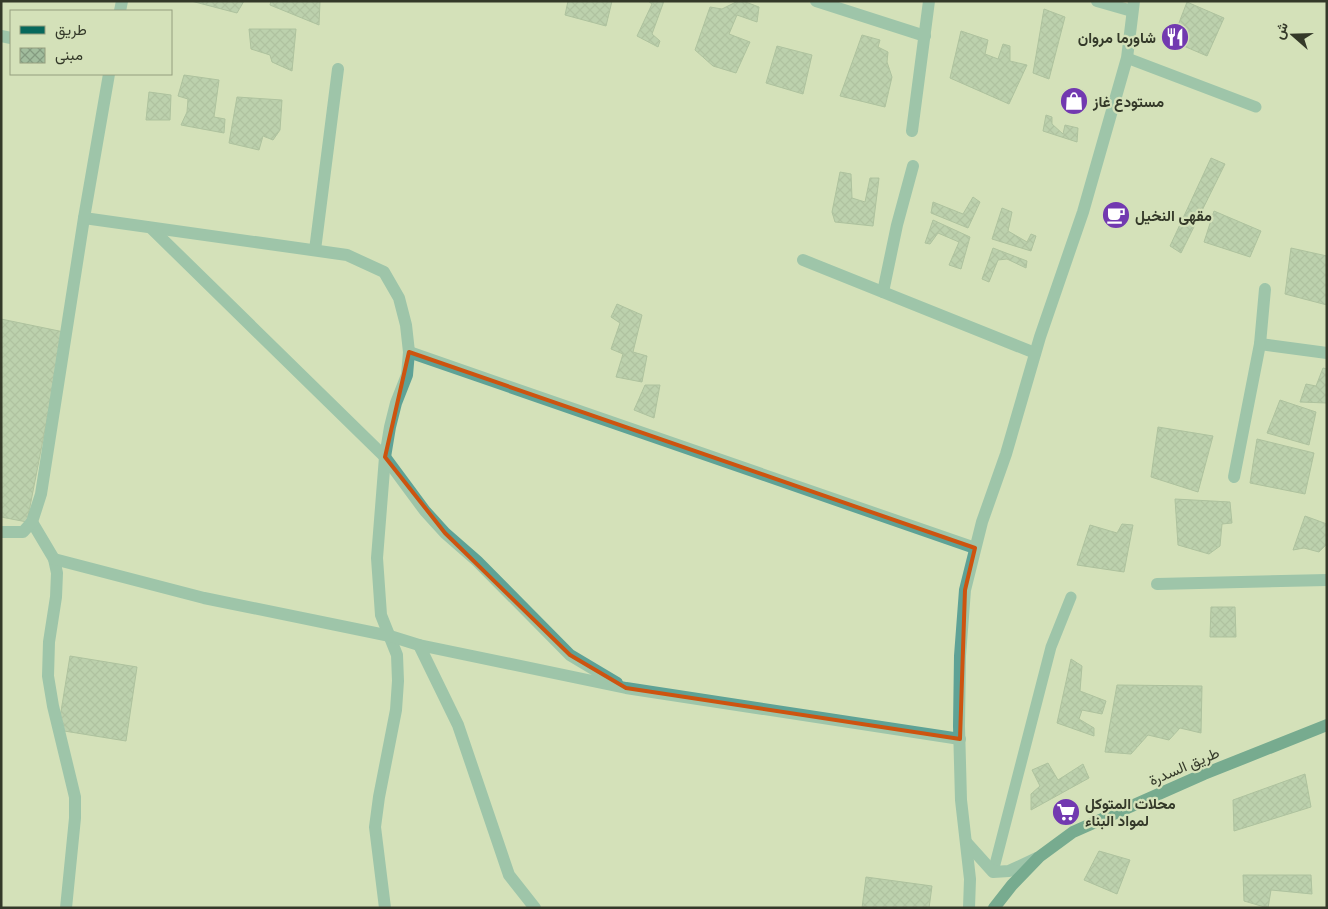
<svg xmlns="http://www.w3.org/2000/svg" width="1328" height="909" font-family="'IBM Plex Sans',Vazirmatn,sans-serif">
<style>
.building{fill:url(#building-cross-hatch);stroke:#809b7c}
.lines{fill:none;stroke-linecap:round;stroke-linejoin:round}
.lane{stroke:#5ea296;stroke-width:11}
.street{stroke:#5ea296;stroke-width:12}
.primary{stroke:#07685c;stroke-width:12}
.marked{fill:none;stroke:#cd5410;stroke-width:4;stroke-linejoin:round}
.labels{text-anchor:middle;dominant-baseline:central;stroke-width:4.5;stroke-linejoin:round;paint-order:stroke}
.poi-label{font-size:15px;font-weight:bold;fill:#343929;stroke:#d4e1b9;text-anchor:start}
.street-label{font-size:15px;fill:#343929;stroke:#d4e1b9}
</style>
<defs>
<pattern id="building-cross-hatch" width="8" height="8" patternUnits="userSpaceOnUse" patternTransform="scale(1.25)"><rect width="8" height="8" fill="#a1bd9d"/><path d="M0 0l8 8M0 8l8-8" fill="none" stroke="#849b80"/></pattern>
</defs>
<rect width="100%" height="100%" fill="#d4e1b9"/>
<!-- building -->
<g class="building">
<path d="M191,1H244L237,13Z"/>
<path d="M271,1H320L319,25L270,5Z"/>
<path d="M568,1H612L606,26L565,15Z"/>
<path d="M648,1H664L652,34L660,41L658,47L637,36L652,4Z"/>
<path d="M738,1H743L759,7L757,22L737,15L729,34L750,42L736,73L713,66L695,50L710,7L722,9Z"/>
<path d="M1187,2L1224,18L1207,56L1172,41Z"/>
<path d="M1044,9L1065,17L1049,79L1033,73Z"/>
<path d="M249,29H296L292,71L272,62L270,55L251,49Z"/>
<path d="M961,31L988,40L985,54L998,59L1003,44L1010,46V61L1027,65L1009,104L950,78Z"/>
<path d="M862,35L880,40L878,47L888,52L887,62L892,77L885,107L840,96Z"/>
<path d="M777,46L812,55L803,94L766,83Z"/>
<path d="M184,75L219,80L214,117L225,119L224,133L181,125L187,112L188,99L178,96Z"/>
<path d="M149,92L171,95L170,120H146Z"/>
<path d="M237,97L282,100L280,130L273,140L263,136L259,150L229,143Z"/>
<path d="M1046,115L1052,117V124L1063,134L1065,125L1078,128L1077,142L1043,131Z"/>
<path d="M1211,158L1225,164L1181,253L1170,246Z"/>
<path d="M840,172L851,174L852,198L865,202L870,178H879L873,226L835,222L832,212Z"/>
<path d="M973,197L980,202L968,228L931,213L933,202L963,214Z"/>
<path d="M1002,208L1012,212L1008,231L1027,242L1031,234L1036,236L1031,251L992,239Z"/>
<path d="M1214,211L1261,231L1250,257L1204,242Z"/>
<path d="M933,220L970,237L961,269L949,265L959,242L938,233L930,244L925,243Z"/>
<path d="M993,248L1027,261L1026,268L1007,259L998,260L989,282L982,279Z"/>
<path d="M1291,248L1327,256V305L1285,294Z"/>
<path d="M617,304L642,315L633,352L647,356L642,382L616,377L623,354L611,349L620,323L611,317Z"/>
<path d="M1,319L64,332L27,522L1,517Z"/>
<path d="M1323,368L1327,369V403L1300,402L1306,384L1316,386Z"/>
<path d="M645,385H660L654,418L634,410Z"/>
<path d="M1280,400L1316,412L1309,445L1267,433Z"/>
<path d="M1158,427L1213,436L1198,492L1151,477Z"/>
<path d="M1257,439L1314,453L1305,494L1250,483Z"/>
<path d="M1175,499L1230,502L1232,523L1222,524L1220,546L1209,554L1178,545Z"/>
<path d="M1305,516L1327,524V544L1319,552L1304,548L1293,550Z"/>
<path d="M1122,524L1133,525L1124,572L1077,565L1090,525L1117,533Z"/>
<path d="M1211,607H1235L1236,637H1210Z"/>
<path d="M70,656L137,667L126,741L58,730Z"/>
<path d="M1071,659L1082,666L1080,691L1106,701L1102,714L1082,710L1079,719L1094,728V736L1057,723Z"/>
<path d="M1117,685L1202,686L1201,733L1180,728L1169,740L1148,735L1131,754L1105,752Z"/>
<path d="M1048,763L1058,780L1083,764L1089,778L1031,810V794L1040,786L1032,770Z"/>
<path d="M1305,774L1311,807L1234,831L1233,800Z"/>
<path d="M1099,851L1130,860L1117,894L1084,880Z"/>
<path d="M1243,875H1311L1312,894L1271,890L1268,908L1244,901Z"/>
<path d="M866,877L932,886L929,908H862Z"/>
</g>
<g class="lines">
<!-- lane -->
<g class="lane">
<path d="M1127,58L1256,107"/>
<path d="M993,872L1051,647L1071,597"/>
</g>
<!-- street -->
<g class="street">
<path d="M816,1L925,36"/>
<path d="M1097,1L1132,11"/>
<path d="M120,11L122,1"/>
<path d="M1,36L11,38"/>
<path d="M912,131L929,1"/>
<path d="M84,218L347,255L384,272L399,298L406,325L409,352L407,375L396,403L390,427L385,457L377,558L381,615L397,655L398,681L396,710L379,797L375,827L385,908"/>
<path d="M151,228L385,457L425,511L445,533L477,561L570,655L617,683"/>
<path d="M315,250L338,69"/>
<path d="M803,260L1035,353"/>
<path d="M883,292L897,225L913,166"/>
<path d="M1260,344L1327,353"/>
<path d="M409,352L975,548"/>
<path d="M1234,477L1260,344L1265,289"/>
<path d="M32,522L54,559L57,573L56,597L49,642L48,676L53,706L75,797V818L66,908"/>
<path d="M1,532H23L32,522L41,494L84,218L109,74"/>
<path d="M54,559L204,598L390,636L419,645L626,688L960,739"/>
<path d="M1157,584L1327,580"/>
<path d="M419,645L458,725L509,875L535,908"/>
<path d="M966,842L993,872L1009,871L1037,858"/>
<path d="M969,908L970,879L961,800L959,726L960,656L965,590L982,522L1006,454L1040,337L1083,212L1127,58L1134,1"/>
</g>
<!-- primary -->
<path class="primary" d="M994,908L1012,885L1039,857L1073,832L1204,774L1327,725"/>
</g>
<!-- marked area -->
<path d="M0 0H1328V909H0ZM409,352L975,548L965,590L960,739L626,688L570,655L445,533L385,457Z" fill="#d4e1b9" fill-opacity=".55" fill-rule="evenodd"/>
<path class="marked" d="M409,352L975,548L965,590L960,739L626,688L570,655L445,533L385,457Z"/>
<!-- icons -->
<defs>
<symbol id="restaurant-disc" viewBox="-11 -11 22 22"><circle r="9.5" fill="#7239b0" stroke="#d4e1b9"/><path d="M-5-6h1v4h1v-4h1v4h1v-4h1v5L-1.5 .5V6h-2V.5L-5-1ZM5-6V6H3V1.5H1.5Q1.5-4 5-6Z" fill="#fff"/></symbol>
<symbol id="shop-disc" viewBox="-11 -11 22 22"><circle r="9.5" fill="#7239b0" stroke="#d4e1b9"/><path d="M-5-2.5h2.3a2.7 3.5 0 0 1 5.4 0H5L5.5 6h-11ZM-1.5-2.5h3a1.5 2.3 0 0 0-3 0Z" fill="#fff"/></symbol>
<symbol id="cafe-disc" viewBox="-11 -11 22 22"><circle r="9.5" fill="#7239b0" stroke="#d4e1b9"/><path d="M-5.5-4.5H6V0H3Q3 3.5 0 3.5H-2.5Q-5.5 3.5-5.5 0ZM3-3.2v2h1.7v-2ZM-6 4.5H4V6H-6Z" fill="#fff"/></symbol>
<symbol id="supermarket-disc" viewBox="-11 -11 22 22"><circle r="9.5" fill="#7239b0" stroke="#d4e1b9"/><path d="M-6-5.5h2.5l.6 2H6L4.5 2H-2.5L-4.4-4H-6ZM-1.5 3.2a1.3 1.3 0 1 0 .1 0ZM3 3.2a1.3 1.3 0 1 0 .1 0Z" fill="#fff"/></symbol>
</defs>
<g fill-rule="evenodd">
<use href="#restaurant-disc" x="1159" y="21" width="32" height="32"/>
<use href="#shop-disc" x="1058" y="85" width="32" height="32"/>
<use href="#cafe-disc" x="1100" y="199" width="32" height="32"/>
<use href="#supermarket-disc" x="1050" y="796" width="32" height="32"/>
</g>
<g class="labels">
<!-- poi labels -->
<g class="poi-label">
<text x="1156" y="37" text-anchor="end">شاورما مروان</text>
<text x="1093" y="101">مستودع غاز</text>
<text x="1135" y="215">مقهى النخيل</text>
<text x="1085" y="803">محلات المتوكل<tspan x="1085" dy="17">لمواد البناء</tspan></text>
</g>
<!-- street labels -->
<g class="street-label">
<text transform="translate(1184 766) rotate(-23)">طريق السدرة</text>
</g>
</g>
<!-- border -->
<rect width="1328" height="909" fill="none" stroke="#343929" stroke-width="5"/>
<!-- legend -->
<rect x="10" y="10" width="162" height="65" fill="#d4e1b9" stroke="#949e7f"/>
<rect x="20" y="26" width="25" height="8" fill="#07685c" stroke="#949e7f"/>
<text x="55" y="35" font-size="15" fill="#343929">طريق</text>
<rect x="20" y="48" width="25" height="15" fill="url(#building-cross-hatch)" stroke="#949e7f"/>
<text x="55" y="60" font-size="15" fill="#343929">مبنى</text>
<!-- north arrow -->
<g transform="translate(1293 35) rotate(290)" stroke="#d4e1b9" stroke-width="4" paint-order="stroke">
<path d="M0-4L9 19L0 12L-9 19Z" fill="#343929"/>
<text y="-8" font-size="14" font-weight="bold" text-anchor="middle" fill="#343929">ش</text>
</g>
</svg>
